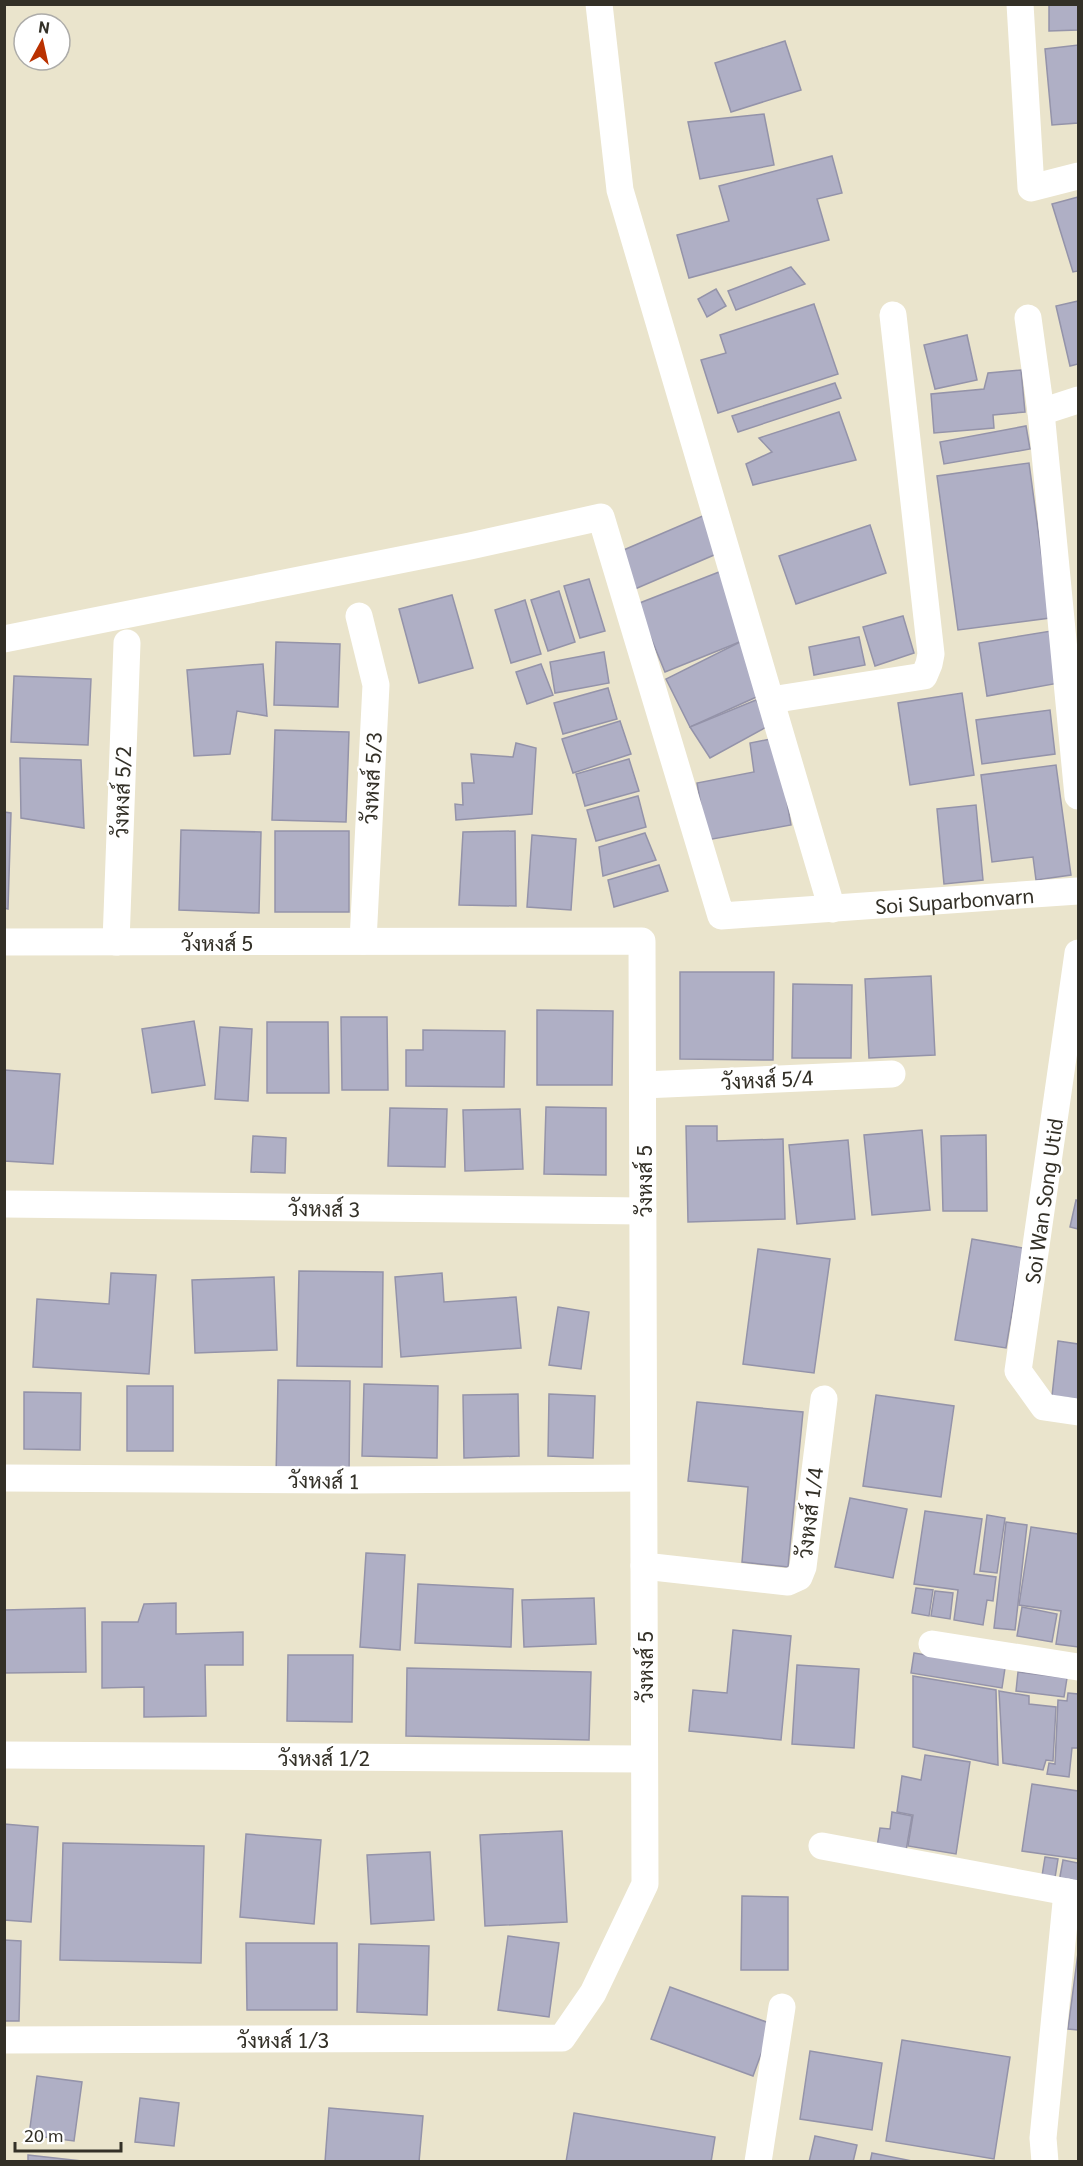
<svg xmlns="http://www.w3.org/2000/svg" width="1083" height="2166" font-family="Georgia,Sarabun,serif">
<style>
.building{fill:#afafc5;stroke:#9493a9;stroke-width:1.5}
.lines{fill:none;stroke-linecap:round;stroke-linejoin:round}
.street{stroke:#fff;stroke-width:27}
.labels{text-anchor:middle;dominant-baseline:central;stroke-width:5;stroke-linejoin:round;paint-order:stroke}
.street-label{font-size:21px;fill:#333027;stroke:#fff}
</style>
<rect width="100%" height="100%" fill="#eae4cc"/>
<!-- building -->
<g class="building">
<path d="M1049,4H1078V30L1049,31Z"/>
<path d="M785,41L801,90L731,112L715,63Z"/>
<path d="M1078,45V123L1052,125L1045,49Z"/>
<path d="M764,114L774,165L700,179L688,122Z"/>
<path d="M832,156L842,193L817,199L829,240L689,278L677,235L729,221L719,186Z"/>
<path d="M1078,197V271L1073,272L1052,204Z"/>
<path d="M791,267L805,284L736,310L728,291Z"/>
<path d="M716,289L726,306L707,317L698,299Z"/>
<path d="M1078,301V364L1070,366L1056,306Z"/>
<path d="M814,304L838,374L718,413L701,360L726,353L720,335Z"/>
<path d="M967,335L977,380L935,389L924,345Z"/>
<path d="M1021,370L1025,412L993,415L994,428L934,433L931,394L984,389L988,373Z"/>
<path d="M835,383L841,398L738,432L732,416Z"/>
<path d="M839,412L856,460L753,485L746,464L772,452L759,438Z"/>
<path d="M1026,426L1030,449L944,464L940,442Z"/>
<path d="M1029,463L1050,618L958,630L937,476Z"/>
<path d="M705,515L721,552L635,589L619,552Z"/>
<path d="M870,525L886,573L796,604L779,556Z"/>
<path d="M719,572L747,639L665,672L637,604Z"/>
<path d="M589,579L605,631L580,638L564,586Z"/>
<path d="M559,591L575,642L548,651L531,600Z"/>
<path d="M452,595L473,668L419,683L399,609Z"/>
<path d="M525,600L541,654L511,663L495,610Z"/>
<path d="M903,616L914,653L875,666L863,627Z"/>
<path d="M1051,631L1059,683L987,696L979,643Z"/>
<path d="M859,637L865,665L814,675L809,647Z"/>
<path d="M276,642L340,644L338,707L274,705Z"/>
<path d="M740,642L763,694L690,727L666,679Z"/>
<path d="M604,652L609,683L555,693L550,662Z"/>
<path d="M263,664L267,716L237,711L230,754L194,756L187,670Z"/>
<path d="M541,664L553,695L527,704L516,672Z"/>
<path d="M14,676L91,679L88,745L11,742Z"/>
<path d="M608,688L617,719L563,734L554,703Z"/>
<path d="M962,693L974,775L910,785L898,703Z"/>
<path d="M756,700L770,725L710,758L690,727Z"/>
<path d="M1050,710L1055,754L982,764L976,720Z"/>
<path d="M620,721L631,754L573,773L562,739Z"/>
<path d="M275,730L349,732L346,822L272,820Z"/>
<path d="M776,738L791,825L707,840L697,783L754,772L750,743Z"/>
<path d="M516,743L536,748L532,814L456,820L455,804L463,805L462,783H474L471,754L513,757Z"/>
<path d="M20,758L81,760L84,828L21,818Z"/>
<path d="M629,759L639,791L585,806L576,774Z"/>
<path d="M1056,765L1071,875L1036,880L1033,857L992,862L981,775Z"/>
<path d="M638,796L646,827L596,841L587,810Z"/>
<path d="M976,805L983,880L944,884L937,809Z"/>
<path d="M4,812L11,813L8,909L4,908Z"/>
<path d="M181,830L261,832L259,913L179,910Z"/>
<rect x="275" y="831" width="74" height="81"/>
<path d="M515,831L516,906L459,905L463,832Z"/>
<path d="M645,833L656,860L603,876L599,847Z"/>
<path d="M532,835L576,839L571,910L527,907Z"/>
<path d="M659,865L668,891L614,907L608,880Z"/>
<path d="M680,972H774L773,1060L680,1059Z"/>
<path d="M931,976L935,1055L869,1058L865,979Z"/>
<path d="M793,984L852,985L851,1058H792Z"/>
<path d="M537,1010L613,1011L612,1085H537Z"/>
<path d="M341,1017H387L388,1090H342Z"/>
<path d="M194,1021L205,1085L152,1093L142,1029Z"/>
<path d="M267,1022H328L329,1093H267Z"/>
<path d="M220,1027L252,1029L248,1101L215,1099Z"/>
<path d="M423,1030L505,1031L504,1087L406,1086V1050H423Z"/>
<path d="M4,1070L60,1074L53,1164L4,1161Z"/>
<path d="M546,1107L606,1108V1175L544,1174Z"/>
<path d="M390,1108L447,1109L445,1167L388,1166Z"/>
<path d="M520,1109L523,1169L465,1171L463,1110Z"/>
<path d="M686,1126H717V1141L783,1139L785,1219L688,1222Z"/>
<path d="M922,1130L930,1210L872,1215L864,1135Z"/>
<path d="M986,1135L987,1211H943L941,1136Z"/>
<path d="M253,1136L286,1138L285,1173L251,1172Z"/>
<path d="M848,1140L855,1219L797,1224L789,1145Z"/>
<path d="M1076,1200L1078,1201V1229L1070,1227Z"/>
<path d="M972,1239L1023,1248L1006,1348L955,1340Z"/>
<path d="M758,1249L830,1259L814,1373L743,1364Z"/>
<path d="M299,1271L383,1272L382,1367L297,1366Z"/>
<path d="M111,1273L156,1275L149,1374L33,1367L37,1299L109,1304Z"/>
<path d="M442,1273L444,1302L516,1297L521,1348L401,1357L395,1277Z"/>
<path d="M274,1277L277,1350L195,1353L192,1280Z"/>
<path d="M558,1307L589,1312L581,1369L549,1365Z"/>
<path d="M1058,1341L1078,1344V1399L1052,1396Z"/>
<path d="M278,1380L350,1381L349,1478L276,1477Z"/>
<path d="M364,1384L438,1386L437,1458L362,1456Z"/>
<rect x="127" y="1386" width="46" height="65"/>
<path d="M24,1392L81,1393L80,1450L24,1449Z"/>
<path d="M518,1394L519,1456L464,1458L463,1395Z"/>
<path d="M549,1394L595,1396L593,1458L548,1456Z"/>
<path d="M876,1395L954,1406L941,1497L863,1486Z"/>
<path d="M697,1402L803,1412L788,1567L742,1562L748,1487L688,1481Z"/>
<path d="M850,1498L907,1509L893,1578L835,1567Z"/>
<path d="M925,1511L982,1519L974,1574L996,1577L993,1601L987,1600L983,1625L954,1620L958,1590L914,1584Z"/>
<path d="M987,1515L1005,1518L997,1573L980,1571Z"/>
<path d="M1006,1522L1027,1525L1015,1630L994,1628Z"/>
<path d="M1031,1527L1078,1534V1647L1056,1644L1061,1611L1019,1605Z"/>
<path d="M366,1553L405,1555L400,1650L360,1647Z"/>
<path d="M418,1584L513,1589L511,1647L415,1643Z"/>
<path d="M916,1588L933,1590L929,1616L912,1613Z"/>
<path d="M935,1591L953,1593L950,1619L931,1616Z"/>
<path d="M594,1598L596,1644L524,1647L522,1600Z"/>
<path d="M176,1603V1634L243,1632V1665H205L206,1716L144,1717V1687L102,1688V1622H138L144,1604Z"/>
<path d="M1022,1607L1057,1614L1052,1642L1017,1636Z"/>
<path d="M85,1608L86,1672L4,1673V1610Z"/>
<path d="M733,1630L791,1636L781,1740L689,1731L693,1690L727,1693Z"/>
<path d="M914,1653L1005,1668L1002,1688L911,1673Z"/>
<path d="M288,1655H353L352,1722L287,1721Z"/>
<path d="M797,1665L859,1669L854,1748L792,1744Z"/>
<path d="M407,1668L591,1672L589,1740L406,1736Z"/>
<path d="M1018,1672L1067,1678L1064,1697L1016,1691Z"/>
<path d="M913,1676L996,1690L998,1765L913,1747Z"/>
<path d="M999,1691L1029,1696V1704L1056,1707L1053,1761L1046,1760L1043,1770L1003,1763Z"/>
<path d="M1068,1693L1078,1694V1748H1072L1069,1777L1047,1774L1049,1763L1055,1764L1058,1700L1067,1701Z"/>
<path d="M925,1755L970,1762L956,1854L908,1846L913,1815L897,1812L902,1776L921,1780Z"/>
<path d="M1032,1784L1078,1791V1859L1022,1851Z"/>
<path d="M892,1812L912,1816L906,1851L877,1847L880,1828L890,1829Z"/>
<path d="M4,1824L38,1827L31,1922L4,1920Z"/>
<path d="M562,1831L567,1922L485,1926L480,1835Z"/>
<path d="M246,1834L321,1840L314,1924L240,1917Z"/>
<path d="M63,1843L204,1846L201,1963L60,1960Z"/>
<path d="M430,1852L434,1920L371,1924L367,1855Z"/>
<path d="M1045,1857L1058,1859L1054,1884L1041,1882Z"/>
<path d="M1063,1860L1078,1863V1886L1059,1882Z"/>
<path d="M742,1896L788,1897V1970H741Z"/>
<path d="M508,1936L559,1943L549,2017L498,2010Z"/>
<path d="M4,1940L21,1941L19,2021H4Z"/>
<path d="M246,1943H337V2010H247Z"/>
<path d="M359,1944L429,1946L427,2015L357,2012Z"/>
<path d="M1078,1953V2030L1068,2029Z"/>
<path d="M670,1987L772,2024L753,2076L651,2039Z"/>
<path d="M902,2040L1010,2057L994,2159L886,2141Z"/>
<path d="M810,2051L882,2063L872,2130L800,2119Z"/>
<path d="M37,2076L82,2082L74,2141L29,2135Z"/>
<path d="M140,2098L179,2103L174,2146L135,2142Z"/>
<path d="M329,2108L423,2116L419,2162H325Z"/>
<path d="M574,2113L715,2137L711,2162H566Z"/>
<path d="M815,2136L857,2145L853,2162H809Z"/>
<path d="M872,2153L917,2162H870Z"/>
<path d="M28,2155L91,2162H28Z"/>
</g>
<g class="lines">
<!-- street -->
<g class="street">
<path d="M599,4L620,190L832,909"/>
<path d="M1020,4L1031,188L1078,176"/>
<path d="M1028,318L1041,412L1078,796"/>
<path d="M1041,412L1078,400"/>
<path d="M359,616L376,685L363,941"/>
<path id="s1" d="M4,639L470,546L601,517L721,916L1078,891"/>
<path d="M771,700L924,676L929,664L931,654L893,315"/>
<path d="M4,942L642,941L645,1884L593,1993L562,2038L4,2040"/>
<path d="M116,942L127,643"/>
<path d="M1078,953L1018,1371L1044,1407L1078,1412"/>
<path d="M643,1085L892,1074"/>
<path d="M4,1204L643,1211"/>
<path d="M4,1478L349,1480L643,1478"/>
<path d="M644,1566L788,1582L799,1577L803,1567L824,1399"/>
<path d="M932,1644L1078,1667"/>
<path d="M4,1755L644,1759"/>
<path d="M822,1846L1078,1894"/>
<path d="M758,2162L782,2007"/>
<path d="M1045,2162L1043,2138L1067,1892"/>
</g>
</g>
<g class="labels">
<!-- street labels -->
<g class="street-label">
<text transform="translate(371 778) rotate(-87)">วังหงส์ 5/3</text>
<text transform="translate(121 792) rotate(-88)">วังหงส์ 5/2</text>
<text stroke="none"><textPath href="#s1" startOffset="1260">Soi Suparbonvarn</textPath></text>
<text x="217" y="942">วังหงส์ 5</text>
<text transform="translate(767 1079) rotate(-3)">วังหงส์ 5/4</text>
<text transform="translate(643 1181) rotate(-90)">วังหงส์ 5</text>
<text transform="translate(1043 1201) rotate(-82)">Soi Wan Song Utid</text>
<text transform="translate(324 1208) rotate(1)">วังหงส์ 3</text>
<text transform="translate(324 1480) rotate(1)">วังหงส์ 1</text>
<text transform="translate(809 1513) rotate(-83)">วังหงส์ 1/4</text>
<text transform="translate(644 1667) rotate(-90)">วังหงส์ 5</text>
<text x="324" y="1757">วังหงส์ 1/2</text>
<text x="283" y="2039">วังหงส์ 1/3</text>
</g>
</g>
<!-- border -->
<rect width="1083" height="2166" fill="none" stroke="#333027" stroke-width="12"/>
<!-- north arrow -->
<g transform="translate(42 42) rotate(8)"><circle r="28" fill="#ffffff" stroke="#adaca9" stroke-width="1.5"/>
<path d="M0-4.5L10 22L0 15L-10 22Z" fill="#ba3100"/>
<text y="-9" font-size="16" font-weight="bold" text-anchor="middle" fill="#333027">N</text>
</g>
<!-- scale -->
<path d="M15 2142v9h106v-9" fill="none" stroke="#333027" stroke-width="3"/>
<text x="24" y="2142" font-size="18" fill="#333027" stroke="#ffffff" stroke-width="4.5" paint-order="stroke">20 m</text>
</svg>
